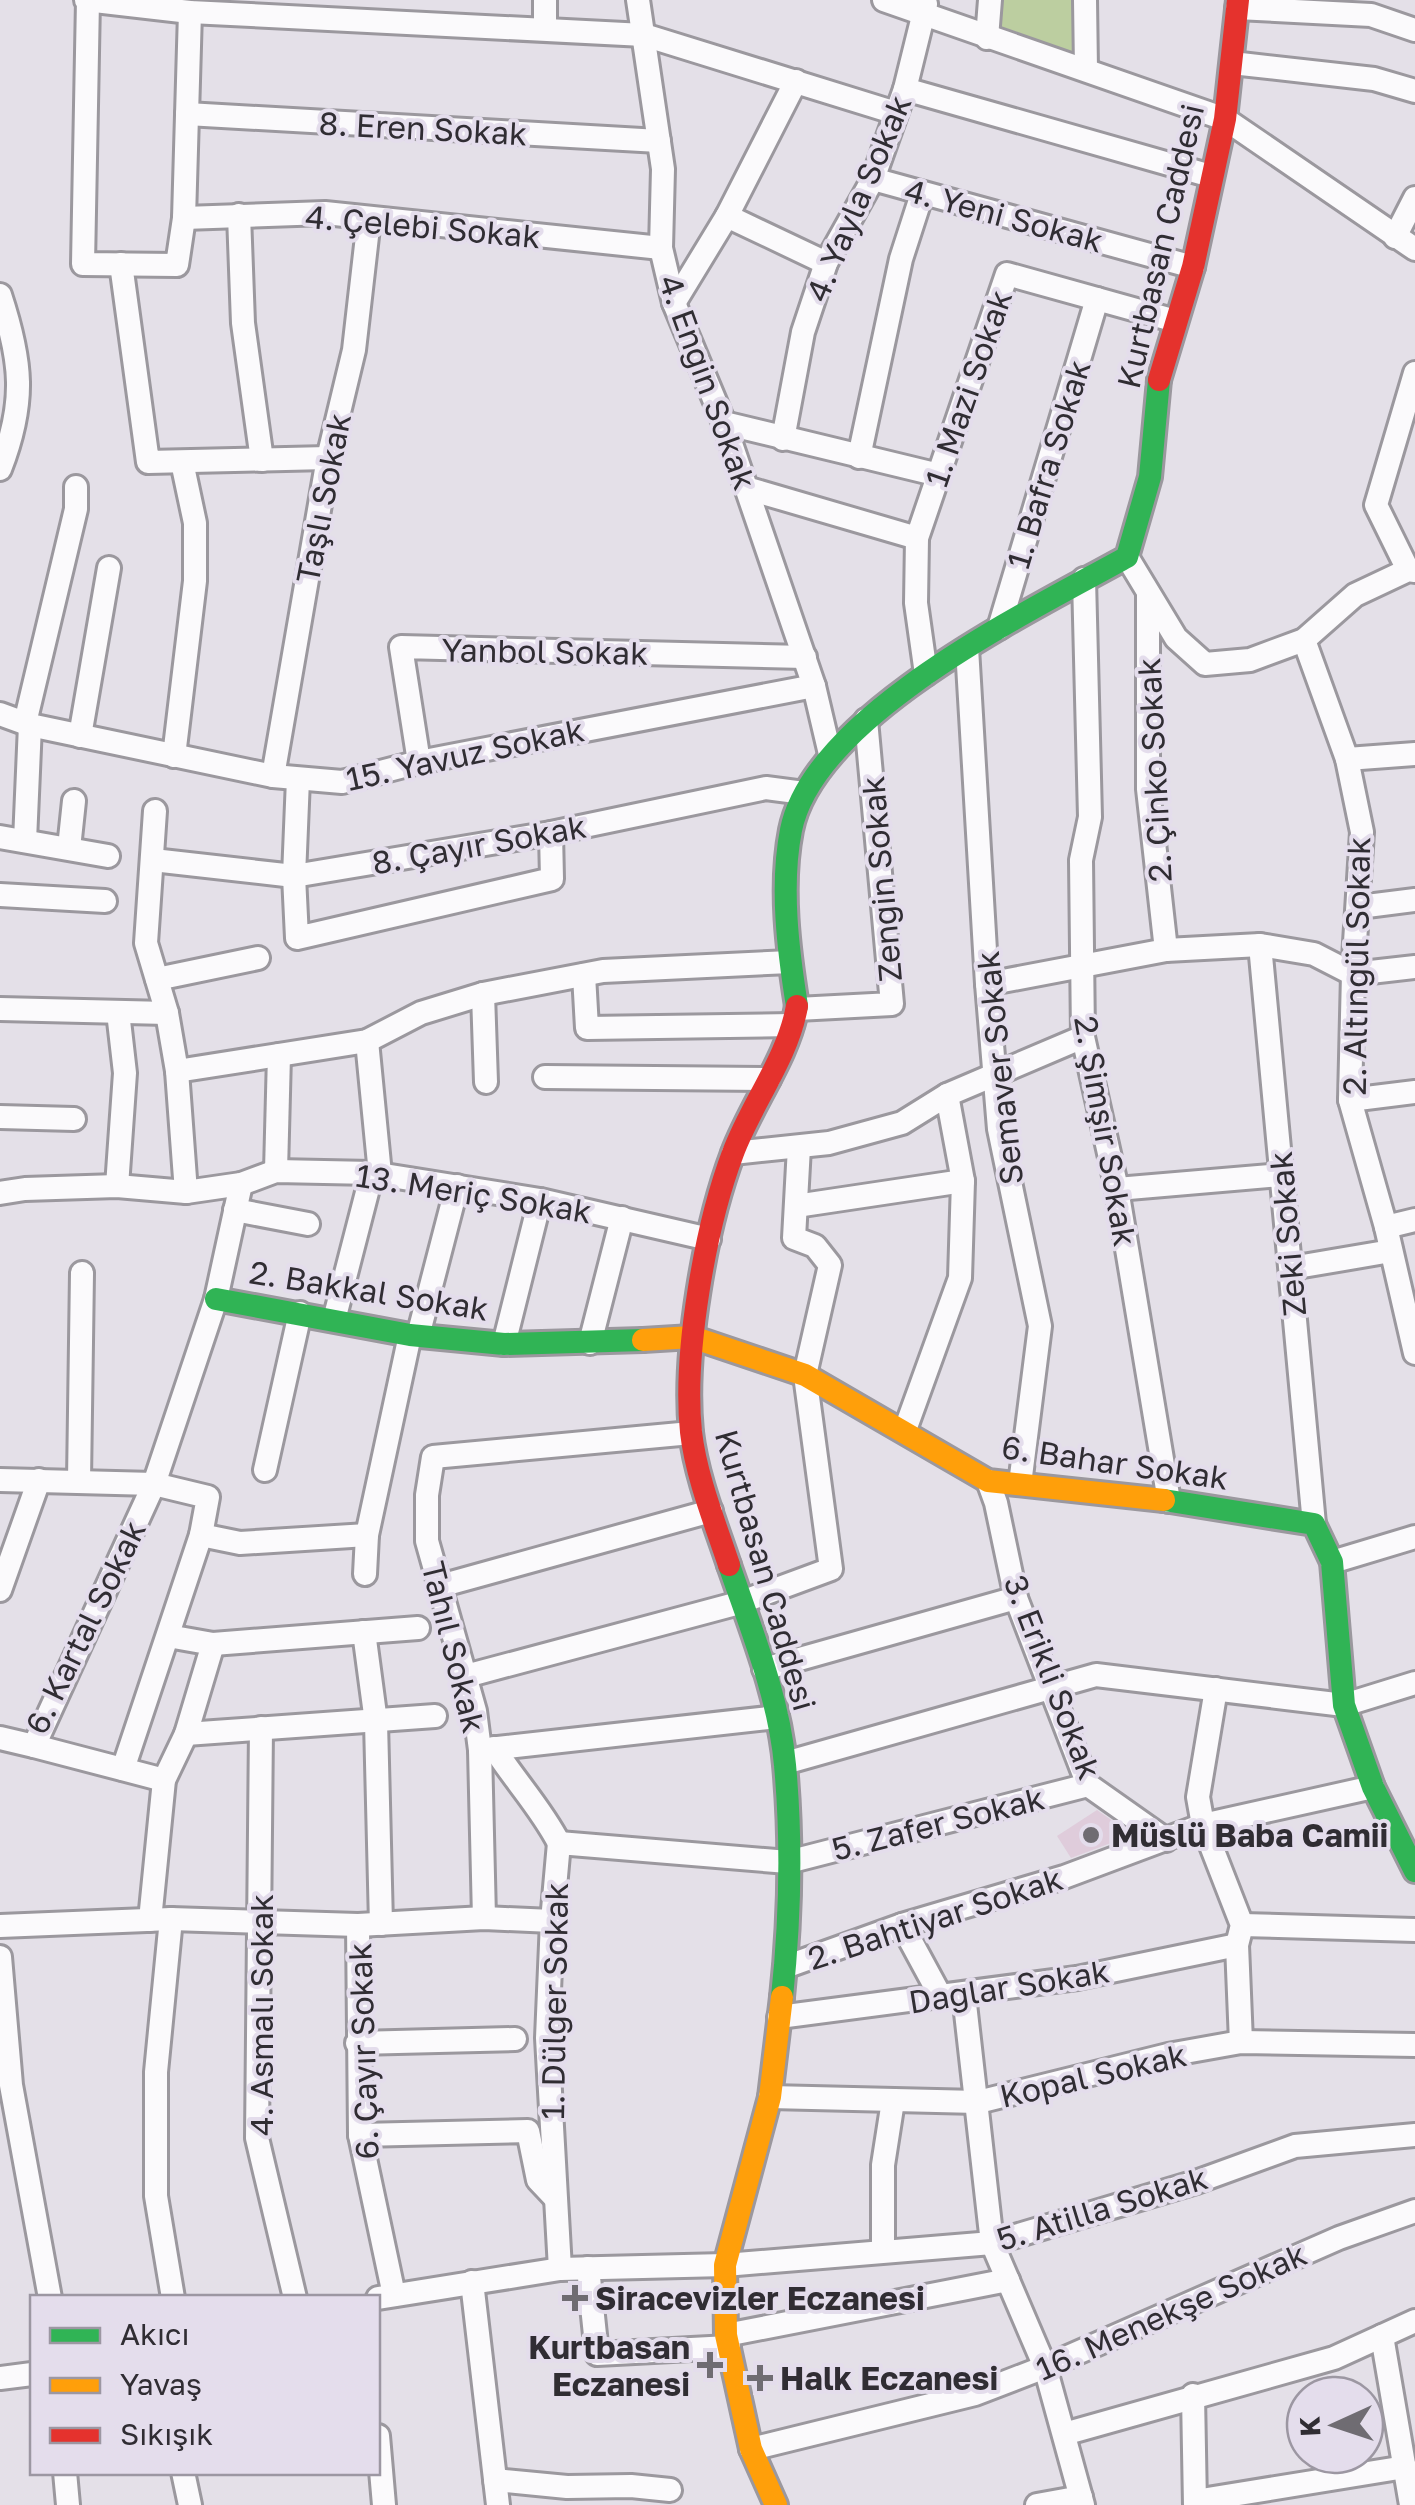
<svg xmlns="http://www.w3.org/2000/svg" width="1415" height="2505" font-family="'Golos Text',sans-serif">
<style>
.green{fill:#bccea0}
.building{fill:#dfccdb}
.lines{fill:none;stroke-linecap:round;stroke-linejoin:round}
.street-casing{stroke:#9b989e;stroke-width:28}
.fast-casing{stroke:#9b989e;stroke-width:28}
.slow-casing{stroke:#9b989e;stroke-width:28}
.jam-casing{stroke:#9b989e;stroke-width:28}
.street{stroke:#fbfafc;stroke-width:22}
.fast{stroke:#30b455;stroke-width:22}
.slow{stroke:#ff9f0a;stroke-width:22}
.jam{stroke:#e5322d;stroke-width:22}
.poi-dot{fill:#6f6c72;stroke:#e4ddec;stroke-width:4}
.labels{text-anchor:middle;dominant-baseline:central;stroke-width:8;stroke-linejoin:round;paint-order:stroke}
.street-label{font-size:32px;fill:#302d33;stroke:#e4ddec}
.poi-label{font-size:32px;font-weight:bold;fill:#302d33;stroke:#e4ddec;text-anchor:start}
</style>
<rect width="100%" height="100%" fill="#e4e0e8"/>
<!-- green -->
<path class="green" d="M1002,0H1074V55L1001,29Z"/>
<!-- building -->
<path class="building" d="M1097,1810L1120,1826L1125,1834L1111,1843L1071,1858L1057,1836Z"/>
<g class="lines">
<defs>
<g id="street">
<path d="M86,0L190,12L644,35L896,113"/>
<path d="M88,0L83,264L177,265L184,218L190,12"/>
<path d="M638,0L663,169L661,248L674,303L724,423L814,686L830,754"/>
<path d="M884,0L1225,119L1415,249"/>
<path d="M1085,0L1086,69"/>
<path d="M1237,8L1371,15L1415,30"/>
<path d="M545,28V0"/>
<path d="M987,38L990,0"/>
<path d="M1232,63L1374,79L1415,91"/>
<path d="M905,89L1211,176"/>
<path d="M187,114L659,141"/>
<path d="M873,179L1193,267"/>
<path d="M239,215L243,323L262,460"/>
<path d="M727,216L826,263"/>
<path d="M184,218L325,213L661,248"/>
<path d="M1395,237L1415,198"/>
<path d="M121,264L148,462L328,458"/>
<path d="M0,295C22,362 26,402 0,469"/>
<path d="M674,303L727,216L796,81"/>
<path d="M724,423L939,475"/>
<path d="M783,439L803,332L826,263L873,179L905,89L926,4"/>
<path d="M859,457L901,259L922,194"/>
<path d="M746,488L917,538"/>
<path d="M1127,557L1176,638L1205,664L1250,660L1304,640L1355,595L1408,570L1415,571"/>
<path d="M1408,570L1376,505L1415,373"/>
<path d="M1084,579L1090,817L1081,860L1083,1037L1117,1189L1169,1501"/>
<path d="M1148,594V789L1166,950"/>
<path d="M999,628L1097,299"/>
<path d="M1304,640L1347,759L1362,832L1353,974L1350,1100L1386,1227L1415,1353"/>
<path d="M967,648L987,984L999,1129L1040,1326L1020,1484"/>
<path d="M926,674L916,603L917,538L1007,274L1176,321"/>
<path d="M0,714L30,725L273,776L342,782L419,762L814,686"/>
<path d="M25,723L76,509V487"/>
<path d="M80,736L109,568"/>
<path d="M174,756L195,581V523L182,462"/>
<path d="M1347,759L1415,754"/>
<path d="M419,762L401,647L805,657"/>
<path d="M273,776L328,458L354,350L369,219"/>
<path d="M298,779L294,876L297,938L552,879L551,833"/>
<path d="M155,811L146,943L167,1013L177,1071L186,1192"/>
<path d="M0,837L108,856"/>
<path d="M25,841L30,725"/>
<path d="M69,848L74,801"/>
<path d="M153,860L294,876L551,833L766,788L804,793"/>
<path d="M0,895L105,901"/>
<path d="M1359,907L1415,900"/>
<path d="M1260,945L1314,1524"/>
<path d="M584,975L587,1028L792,1025"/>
<path d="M157,979L258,958"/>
<path d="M987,984L1166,950L1260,945L1314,954L1353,974L1415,967"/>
<path d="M483,994L486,1082"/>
<path d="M0,1009L167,1013"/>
<path d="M797,1009L892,1004L866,720"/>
<path d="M367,1041L380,1174"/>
<path d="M177,1071L367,1041L421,1013L483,994L603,971L790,962"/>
<path d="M545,1077L769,1079"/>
<path d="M1350,1100L1415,1092"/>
<path d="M0,1117L74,1119"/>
<path d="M733,1153L829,1143L902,1123L947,1095L1083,1037"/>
<path d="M276,1171L279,1055"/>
<path d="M117,1186L125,1073L118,1012"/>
<path d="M1117,1189L1281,1175"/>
<path d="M0,1193L25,1189L117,1186L186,1192L241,1184L276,1171L372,1173L540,1200L709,1239"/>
<path d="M796,1206L963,1181"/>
<path d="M235,1210L308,1224"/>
<path d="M1386,1227L1415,1220"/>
<path d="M1291,1268L1391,1251"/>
<path d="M334,1320L372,1173"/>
<path d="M418,1336L457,1186"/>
<path d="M590,1343L622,1218"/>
<path d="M504,1344L540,1200"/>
<path d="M905,1430L960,1278L963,1181L947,1095"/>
<path d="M265,1470L300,1313"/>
<path d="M0,1480L154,1484L208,1497L201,1535L123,1769"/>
<path d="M79,1480L82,1273"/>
<path d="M988,1481L996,1503L1016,1598L1088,1785L1166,1840"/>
<path d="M201,1535L240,1543L367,1535"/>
<path d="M1332,1562L1415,1537"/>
<path d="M365,1574L367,1535L410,1335"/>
<path d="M440,1586L711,1511"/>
<path d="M0,1590L39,1480"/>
<path d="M364,1632L376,1722L381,1924"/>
<path d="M168,1636L213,1644L418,1628"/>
<path d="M764,1669L1016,1598"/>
<path d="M466,1676L739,1603L831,1569L805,1375L830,1265L815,1246L794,1238L799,1147"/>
<path d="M1216,1689L1198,1797L1203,1825L1242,1925L1237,1945L1241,2042"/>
<path d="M261,1728L257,2138L295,2298"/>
<path d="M186,1734L435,1716"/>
<path d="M0,1738L34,1746L154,1484L216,1299L241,1184"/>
<path d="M34,1746L164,1780"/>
<path d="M494,1748C515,1781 541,1808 559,1843"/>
<path d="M480,1750L777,1717"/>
<path d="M785,1763L1096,1675L1344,1705L1415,1683"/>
<path d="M484,1918L480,1750L475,1711L427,1541V1495L433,1457L691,1433"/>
<path d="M171,1919L156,2072V2196L173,2298"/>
<path d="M150,1920L164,1780L186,1734L213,1644"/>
<path d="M358,1925L360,2135L394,2295"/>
<path d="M902,1925L941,1997"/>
<path d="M1242,1925L1415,1930"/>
<path d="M0,1926L171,1919L358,1925L484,1918L552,1921"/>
<path d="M0,1957L11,2085L50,2298"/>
<path d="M785,1967L902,1925L1064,1877L1203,1825L1373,1787"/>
<path d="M964,1995L992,2243L1045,2367L1083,2505"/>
<path d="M779,2017L1077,1978L1237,1945"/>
<path d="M357,2043L515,2039"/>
<path d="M770,2097L978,2102L1168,2055L1241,2042L1415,2045"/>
<path d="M360,2135L528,2131L538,2180L555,2198"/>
<path d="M883,2251V2165L893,2101"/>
<path d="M588,2268L597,2354L729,2347"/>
<path d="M560,2269L547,2038L552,1921L559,1843L788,1862L1088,1785"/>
<path d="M472,2282L498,2505"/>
<path d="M378,2298L560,2269L725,2265L992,2243L1196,2182L1295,2146L1415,2135"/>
<path d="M726,2335L1008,2280"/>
<path d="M1382,2336L1411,2505"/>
<path d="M0,2378L32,2374"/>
<path d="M1193,2395L1195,2505"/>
<path d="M1064,2434L1334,2358L1415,2321"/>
<path d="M378,2436L384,2505"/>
<path d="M751,2449L975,2394L1045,2367L1339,2238L1415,2211"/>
<path d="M65,2472L68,2505"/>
<path d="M183,2472L190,2505"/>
<path d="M495,2480L567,2487L631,2486L670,2490"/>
<path d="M1195,2501L1405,2467"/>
<path d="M1037,2505L1081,2497"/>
</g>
<g id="fast">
<path d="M797,1006C788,950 780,886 791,830C814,715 1030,611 1127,557L1150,477L1159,380"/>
<path d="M216,1299L410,1335L504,1344L643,1340"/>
<path d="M1164,1500L1314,1524L1332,1562L1344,1705L1373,1787L1415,1871"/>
<path d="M729,1565C751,1629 779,1697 785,1765C792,1841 790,1922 782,1997"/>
</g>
<g id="slow">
<path d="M643,1340L692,1337L805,1375L988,1481L1164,1500"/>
<path d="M776,2505L751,2449L726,2335L725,2265L770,2097L782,1997"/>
</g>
<g id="jam">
<path d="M1159,380L1193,267L1225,119L1238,0"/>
<path d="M729,1565C715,1523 696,1476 691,1432C683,1354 705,1227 733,1153C751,1104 788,1058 797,1006"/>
</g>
</defs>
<!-- street casing -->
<use href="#street" class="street-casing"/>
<!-- fast casing -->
<use href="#fast" class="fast-casing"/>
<!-- slow casing -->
<use href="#slow" class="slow-casing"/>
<!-- jam casing -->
<use href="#jam" class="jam-casing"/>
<!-- street -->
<use href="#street" class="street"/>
<!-- fast -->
<use href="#fast" class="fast"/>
<!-- slow -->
<use href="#slow" class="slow"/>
<!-- jam -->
<use href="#jam" class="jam"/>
</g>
<!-- markers -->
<g class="poi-dot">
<circle cx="1091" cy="1835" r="10"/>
<path d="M570 2283h10v10h10v10h-10v10h-10v-10h-10v-10h10z"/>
<path d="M705 2350h10v10h10v10h-10v10h-10v-10h-10v-10h10z"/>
<path d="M755 2363h10v10h10v10h-10v10h-10v-10h-10v-10h10z"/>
</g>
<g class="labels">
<!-- street labels -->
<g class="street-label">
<text transform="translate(423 128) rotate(3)">8. Eren Sokak</text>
<text transform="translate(858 198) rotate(-67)">4. Yayla Sokak</text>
<text transform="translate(1004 215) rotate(15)">4. Yeni Sokak</text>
<text transform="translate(423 226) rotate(5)">4. Çelebi Sokak</text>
<text transform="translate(1160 246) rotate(-77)">Kurtbasan Caddesi</text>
<text transform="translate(708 382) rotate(70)">4. Engin Sokak</text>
<text transform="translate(968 388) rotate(-71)">1. Mazi Sokak</text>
<text transform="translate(1048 464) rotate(-73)">1. Bafra Sokak</text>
<text transform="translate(323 498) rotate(-79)">Taşlı Sokak</text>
<text transform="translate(545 651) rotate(1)">Yanbol Sokak</text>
<text transform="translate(465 754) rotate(-12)">15. Yavuz Sokak</text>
<text transform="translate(1154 770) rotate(-93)">2. Çinko Sokak</text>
<text transform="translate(479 844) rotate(-10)">8. Çayır Sokak</text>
<text transform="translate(881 879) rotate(-95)">Zengin Sokak</text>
<text transform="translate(1356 966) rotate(-89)">2. Altıngül Sokak</text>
<text transform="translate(999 1068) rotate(-96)">Semaver Sokak</text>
<text transform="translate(1106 1131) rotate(80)">2. Şimşir Sokak</text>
<text transform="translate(474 1193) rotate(9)">13. Meriç Sokak</text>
<text transform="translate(1287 1234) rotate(-95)">Zeki Sokak</text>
<text transform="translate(369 1290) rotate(9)">2. Bakkal Sokak</text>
<text transform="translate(1115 1462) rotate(8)">6. Bahar Sokak</text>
<text transform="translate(766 1570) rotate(74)">Kurtbasan Caddesi</text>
<text transform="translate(85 1627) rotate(-64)">6. Kartal Sokak</text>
<text transform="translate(454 1647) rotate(76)">Tahıl Sokak</text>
<text transform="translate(1053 1677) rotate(69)">3. Erikli Sokak</text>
<text transform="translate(938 1823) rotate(-14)">5. Zafer Sokak</text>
<text transform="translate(935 1918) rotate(-18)">2. Bahtiyar Sokak</text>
<text transform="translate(1009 1986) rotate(-9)">Dağlar Sokak</text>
<text transform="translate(554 2001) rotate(-89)">1. Dülger Sokak</text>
<text transform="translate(261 2015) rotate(-90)">4. Asmalı Sokak</text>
<text transform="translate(363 2051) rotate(-92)">6. Çayır Sokak</text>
<text transform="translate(1093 2075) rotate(-13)">Kopal Sokak</text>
<text transform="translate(1102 2208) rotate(-17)">5. Atilla Sokak</text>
<text transform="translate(1171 2311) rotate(-24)">16. Menekşe Sokak</text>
</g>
<!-- poi labels -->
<g class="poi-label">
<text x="1111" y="1835">Müslü Baba Camii</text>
<text x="595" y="2298">Siracevizler Eczanesi</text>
<text x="690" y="2347" text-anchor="end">Kurtbasan<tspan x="690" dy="37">Eczanesi</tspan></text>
<text x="780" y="2378">Halk Eczanesi</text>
</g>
</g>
<!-- legend -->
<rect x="30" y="2295" width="350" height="180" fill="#e4ddec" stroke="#9c97a2" stroke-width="2.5"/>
<rect x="50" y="2328" width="50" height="15" fill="#30b455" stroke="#9c97a2" stroke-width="2.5"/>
<text x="120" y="2345" font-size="30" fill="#302d33">Akıcı</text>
<rect x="50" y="2378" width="50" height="15" fill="#ff9f0a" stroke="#9c97a2" stroke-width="2.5"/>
<text x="120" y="2395" font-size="30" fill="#302d33">Yavaş</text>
<rect x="50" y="2428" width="50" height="15" fill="#e5322d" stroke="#9c97a2" stroke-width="2.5"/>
<text x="120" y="2445" font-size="30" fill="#302d33">Sıkışık</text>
<!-- north arrow -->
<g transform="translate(1335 2425) rotate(267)"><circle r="48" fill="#e4ddec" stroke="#9c97a2" stroke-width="2.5"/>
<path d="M0-8L18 38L0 25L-18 38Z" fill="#6f6c72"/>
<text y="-15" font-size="28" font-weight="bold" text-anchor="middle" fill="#302d33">K</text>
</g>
</svg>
